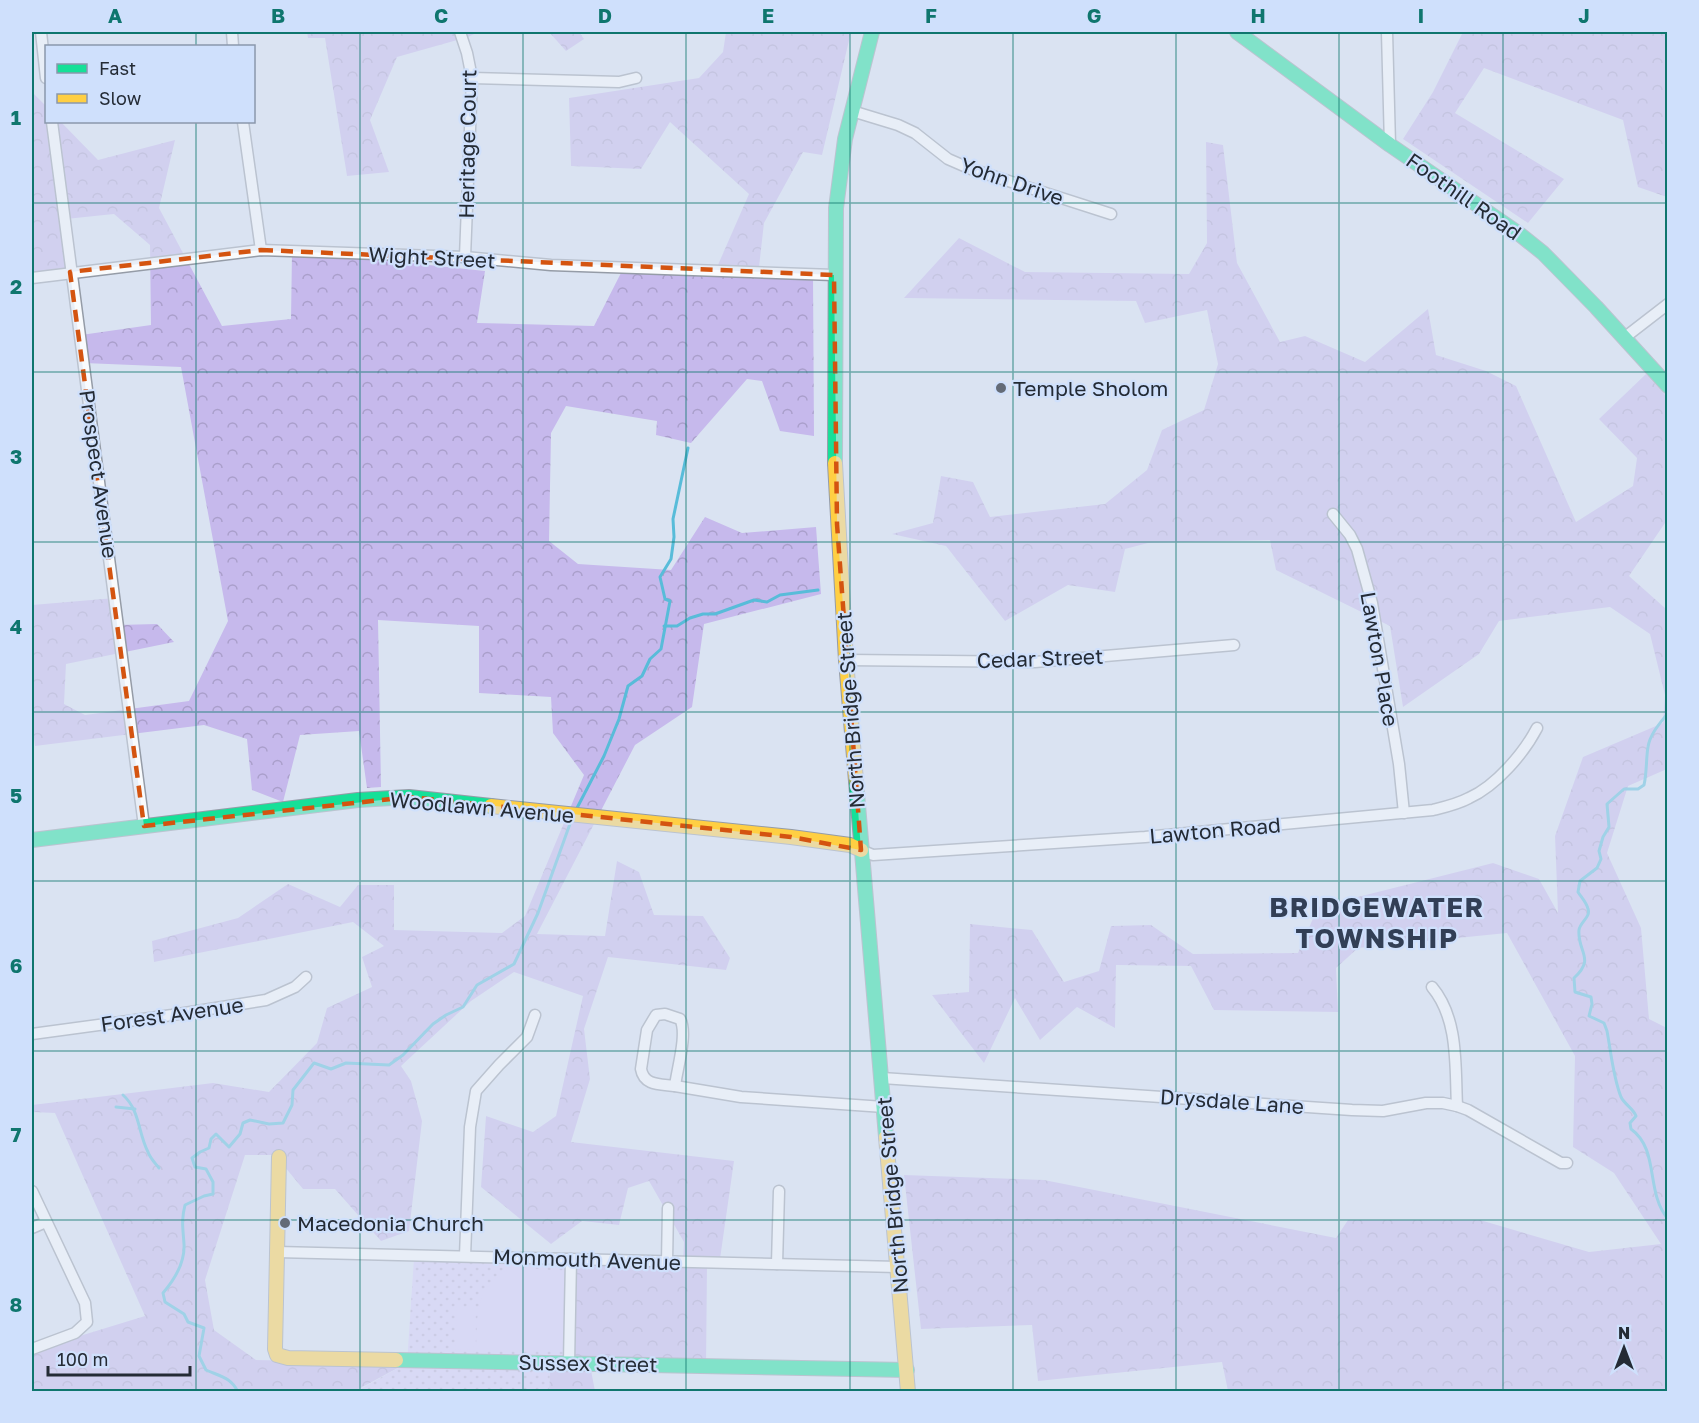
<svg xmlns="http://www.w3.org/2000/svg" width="1699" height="1423" font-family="'Golos Text',sans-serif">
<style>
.forest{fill:url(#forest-crowns)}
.park{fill:url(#park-dots)}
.pitch{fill:#d6ccf8}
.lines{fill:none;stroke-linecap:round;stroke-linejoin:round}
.stream{stroke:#58bcd9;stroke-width:3}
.street-casing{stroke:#959ca7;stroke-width:13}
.fast-casing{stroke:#959ca7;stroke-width:16}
.slow-casing{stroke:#959ca7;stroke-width:16}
.street{stroke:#f9fbfd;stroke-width:10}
.fast{stroke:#16e098;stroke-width:14}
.slow{stroke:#ffcf43;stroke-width:14}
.marked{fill:none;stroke:#d45410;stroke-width:4.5;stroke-dasharray:12 8;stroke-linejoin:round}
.grid{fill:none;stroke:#0f766e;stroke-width:1.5;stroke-opacity:0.55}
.poi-dot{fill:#646b77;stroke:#cfe0fc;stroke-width:2}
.labels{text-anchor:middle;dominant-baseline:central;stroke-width:4.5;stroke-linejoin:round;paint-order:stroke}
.street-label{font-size:21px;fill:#242b35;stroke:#cfe0fc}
.poi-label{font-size:21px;fill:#242b35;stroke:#cfe0fc;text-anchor:start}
.district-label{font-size:27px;font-weight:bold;letter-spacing:1.5px;fill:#323f56;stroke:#cfe0fc}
.neatline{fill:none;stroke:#0f766e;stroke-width:2}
.grid-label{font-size:20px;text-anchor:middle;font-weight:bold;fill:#0f766e}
</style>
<defs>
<pattern id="forest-crowns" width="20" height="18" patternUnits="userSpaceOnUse" patternTransform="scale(1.5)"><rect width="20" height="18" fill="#c6b9ec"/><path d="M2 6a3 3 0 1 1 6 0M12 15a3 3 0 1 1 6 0" fill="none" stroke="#aa9fcb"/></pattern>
<pattern id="park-dots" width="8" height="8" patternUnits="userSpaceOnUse" patternTransform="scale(1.5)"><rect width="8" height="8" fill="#d6ccf8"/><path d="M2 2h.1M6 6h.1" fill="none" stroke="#b8afd5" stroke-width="1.8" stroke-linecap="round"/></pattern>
</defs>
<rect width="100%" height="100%" fill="#dae3f2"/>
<!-- forest -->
<g class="forest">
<path d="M307,32H478L468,37L397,57L370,120L389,172L347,176L325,38H308Z"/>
<path d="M549,32H579L584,39L566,51Z"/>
<path d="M726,32H851L822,155L803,152L764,223L758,276L813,277L814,436L780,431L762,381L747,379L691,443L656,435L657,421L566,406L551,433L549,541L578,564L671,570L705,517L742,533L816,527L821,594L704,624L692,707L635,745L537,934L605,936L617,861L639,872L654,915L703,916L730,958L726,970L608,957L584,1029L590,1079L571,1142L734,1161L719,1266L707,1267L706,1368L590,1365L595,1391H549L550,1367L574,1262L683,1265L684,1242L649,1181L628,1188L619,1225L582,1221L551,1244L481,1187L486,1116L533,1132L556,1116L583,996L514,972L471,1001L401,1066L411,1081L422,1121L409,1231L381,1241L335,1189H303L275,1155H245L205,1280L214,1330L256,1360L407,1363L355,1391L32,1392V1356L47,1346L145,1316L55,1113L32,1112V1105L213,1083L269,1092L317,1043L327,1008L372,987L362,957L384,946L353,922L154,962L152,941L238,918L288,884L340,907L358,885H394V930L502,933L525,916L584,775L553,733L551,697L479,693V626L378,620L381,787L367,788L359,731L300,735L283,802L252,790L247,739L204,725L35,746L32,721V605L115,598L118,625L157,624L174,642L66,664L64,704L85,715L189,701L228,621L181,367L84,363L81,335L151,325L150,245L114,214L66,219L74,275L32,279V94L33,93L46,106V122H61L98,160L175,140L159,208L222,326L291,319L292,253L307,252L485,271L477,323L594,326L623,269L714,274L749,194L670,122L641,169L571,166L569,98L699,78L723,52Z"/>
<path d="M1463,32H1667V197L1638,187L1623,120L1484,68L1455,113L1564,179L1528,223L1403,139L1433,92Z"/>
<path d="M1206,142L1223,145L1237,263L1280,342L1305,336L1365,362L1428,309L1436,355L1486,371L1516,386L1576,522L1633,486L1637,458L1599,419L1646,374L1667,397V520L1629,576L1665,608H1667V769L1628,786L1607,853L1641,928L1649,1019L1667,1028V1391H1228L1222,1362L1038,1381L1032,1325L921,1329L904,1175L1044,1180L1336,1238L1348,1220H1480L1589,1252L1661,1244L1614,1173L1573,1147L1575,1056L1507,933L1358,948L1336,968L1338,1012L1214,1010L1191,966L1116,965L1115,1028L1077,1007L1040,1040L1015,998L984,1063L932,995L969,992L970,924L1032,930L1064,982L1099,971L1111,926L1151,925L1193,954L1298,953L1318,907L1493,863L1539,879L1558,913L1555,836L1583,757L1663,723L1665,695L1650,634L1610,607L1499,621L1479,654L1403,707L1390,626L1276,570L1270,540L1148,543L1125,549L1115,592L1068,585L1005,621L946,546L892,534L933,523L941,476L973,482L990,517L1105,504L1147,470L1162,430L1204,410L1218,364L1207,310L1145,323L1136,301L904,298L959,238L1025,272L1189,274L1207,243Z"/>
</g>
<!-- park -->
<path class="park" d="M414,1258L574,1262L572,1367H550L549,1391L355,1392L407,1363Z"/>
<!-- pitch -->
<g class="pitch">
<path d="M512,1267L563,1271L564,1343L557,1350H476C478,1311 473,1289 512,1267Z"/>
<path d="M457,1309H474L473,1350L455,1349Z"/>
</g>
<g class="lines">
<!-- stream -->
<g class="stream">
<path d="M664,626H677L690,618L703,614H715L754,600L767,602L780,595L818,590"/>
<path d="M1668,713C1660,723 1650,734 1648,747C1646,758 1647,772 1644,785L1638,789H1624L1607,804L1609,827L1603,837L1599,851L1601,859L1597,868L1580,881L1578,892C1581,897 1587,903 1588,909C1591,917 1580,922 1579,930C1577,952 1596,958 1574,978L1575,992L1591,997L1592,1004L1589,1016L1604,1023L1607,1031C1611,1052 1613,1077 1621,1097C1625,1105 1633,1108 1636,1116L1630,1123L1631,1129C1660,1150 1645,1192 1668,1219"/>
<path d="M577,808L604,756L619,719L628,686L642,676L650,659L661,649L670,601L665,599L660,577L671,559L674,537L673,519L688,448"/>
<path d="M123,1095C140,1110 138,1133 148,1152C150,1158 155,1163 159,1168"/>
<path d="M116,1107L135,1109"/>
<path d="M238,1392C231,1377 219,1376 206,1370L199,1356L204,1328L188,1322L184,1314L165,1302L163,1293C175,1279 185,1263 184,1244C183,1228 181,1221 185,1205L204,1196L213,1194V1182L206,1169L195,1167L192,1158L200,1152L209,1148L211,1139L216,1134L229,1147L240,1134L243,1123L250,1120L269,1124L283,1123L292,1105L293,1090L314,1063L331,1069L346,1063L389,1065L403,1055L433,1024L446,1015L463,1007L477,985L514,964L538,913L571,821"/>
</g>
<defs>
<g id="street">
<path d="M41,32L46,78"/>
<path d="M232,32L233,46"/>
<path d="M460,32L467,53L472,78L465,257"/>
<path d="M1387,32L1390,145"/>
<path d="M472,78L619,82L636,78"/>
<path d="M852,111L898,125L915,133L948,159L971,169L1111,214"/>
<path d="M52,122L144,826"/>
<path d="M243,122L261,250"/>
<path d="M32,278L261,250L465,257L551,265L834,275"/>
<path d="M1624,338L1668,304"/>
<path d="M1333,514L1350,535L1357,549L1372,603L1399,764L1404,813"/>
<path d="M846,660L1035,662L1234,645"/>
<path d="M861,850L873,855L1145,837L1433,810C1445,807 1458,804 1469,798C1496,786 1524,753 1537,728"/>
<path d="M1432,987C1459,1019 1455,1067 1457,1106"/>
<path d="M665,1014L680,1019C688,1033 677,1069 675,1086C660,1084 644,1086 641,1069L647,1030L656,1015Z"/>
<path d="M32,1034L172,1015L266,1000L295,987L306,977"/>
<path d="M882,1078L1352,1110L1383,1111L1426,1103H1443L1457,1106L1468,1110L1561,1163H1567"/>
<path d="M675,1086L741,1097L884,1107"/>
<path d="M32,1191L85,1303L87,1322L75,1333L32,1349"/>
<path d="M32,1228L46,1222"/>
<path d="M277,1252L898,1267"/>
<path d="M465,1256L470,1127L476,1091L499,1065L527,1037L535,1015"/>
<path d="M667,1262L668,1208"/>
<path d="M777,1264L779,1191"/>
<path d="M569,1363L571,1259"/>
</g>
<g id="fast">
<path d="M1237,32L1390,145L1518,233L1543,253L1596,307L1668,386"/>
<path d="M835,463L836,208L845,139L872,32"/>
<path d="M856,781L886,1137"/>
<path d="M32,840L358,800L409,797L491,806"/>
<path d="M396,1360L907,1370"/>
</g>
<g id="slow">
<path d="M835,463L846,660L856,781"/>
<path d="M491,806L791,837L850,845L861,850"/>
<path d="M886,1137L908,1392"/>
<path d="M279,1157L275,1349L277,1355L288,1358L396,1360"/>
</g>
</defs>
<!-- street casing -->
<use href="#street" class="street-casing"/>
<!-- fast casing -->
<use href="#fast" class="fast-casing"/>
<!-- slow casing -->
<use href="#slow" class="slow-casing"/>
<!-- street -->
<use href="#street" class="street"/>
<!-- fast -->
<use href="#fast" class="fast"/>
<!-- slow -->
<use href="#slow" class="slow"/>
</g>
<!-- marked area -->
<path d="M0 0H1699V1423H0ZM261,250L834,275L837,524L861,850L791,837L409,797L144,826L70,272Z" fill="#dae3f2" fill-opacity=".55" fill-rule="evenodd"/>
<path class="marked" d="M261,250L834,275L837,524L861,850L791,837L409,797L144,826L70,272Z"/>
<!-- grid -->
<path class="grid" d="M196,32V46M360,32V1392M523,32V1392M686,32V1392M850,32V1392M1013,32V1392M1176,32V1392M1339,32V1392M1503,32V1392M196,122V1392M32,203H1668M32,372H1668M32,542H1668M32,712H1668M32,881H1668M32,1051H1668M32,1220H1668"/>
<!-- markers -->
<g class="poi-dot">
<circle cx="1001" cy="388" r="6"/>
<circle cx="285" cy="1223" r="6"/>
</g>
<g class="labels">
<!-- street labels -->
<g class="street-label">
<text transform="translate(467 144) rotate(-89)">Heritage Court</text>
<text transform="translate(1012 181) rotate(19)">Yohn Drive</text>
<text transform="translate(1464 196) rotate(35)">Foothill Road</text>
<text transform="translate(432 257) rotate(3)">Wight Street</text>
<text transform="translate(99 474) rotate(82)">Prospect Avenue</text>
<text transform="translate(1040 658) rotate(-2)">Cedar Street</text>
<text transform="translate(1380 659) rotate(80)">Lawton Place</text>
<text transform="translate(850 710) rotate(-94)">North Bridge Street</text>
<text transform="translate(482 807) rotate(5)">Woodlawn Avenue</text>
<text transform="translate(1215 830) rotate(-5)">Lawton Road</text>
<text transform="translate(172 1014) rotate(-8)">Forest Avenue</text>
<text transform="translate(1232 1101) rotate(4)">Drysdale Lane</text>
<text transform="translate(892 1195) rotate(-95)">North Bridge Street</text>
<text transform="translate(587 1259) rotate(2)">Monmouth Avenue</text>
<text transform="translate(588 1363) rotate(1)">Sussex Street</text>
</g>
<!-- poi labels -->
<g class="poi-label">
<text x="1013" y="388">Temple Sholom</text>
<text x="297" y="1223">Macedonia Church</text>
</g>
<!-- district labels -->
<g class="district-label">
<text x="1377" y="907">BRIDGEWATER<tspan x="1377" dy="31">TOWNSHIP</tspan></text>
</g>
</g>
<!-- border -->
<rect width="1699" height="1423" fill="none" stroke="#cfe0fc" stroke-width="66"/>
<!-- legend -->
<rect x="45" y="45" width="210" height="78" fill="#cfe0fc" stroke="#8b98ac" stroke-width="1.5"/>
<rect x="57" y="64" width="30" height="9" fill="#16e098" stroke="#8b98ac" stroke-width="1.5"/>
<text x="99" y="75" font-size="18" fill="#242b35">Fast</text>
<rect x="57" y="94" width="30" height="9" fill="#ffcf43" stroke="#8b98ac" stroke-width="1.5"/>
<text x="99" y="105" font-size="18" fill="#242b35">Slow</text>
<!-- north arrow -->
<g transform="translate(1624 1348)" stroke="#cfe0fc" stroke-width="4.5" paint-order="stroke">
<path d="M0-4.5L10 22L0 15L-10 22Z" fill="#242b35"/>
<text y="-9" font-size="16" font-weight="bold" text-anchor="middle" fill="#242b35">N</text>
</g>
<!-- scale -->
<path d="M48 1366v9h142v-9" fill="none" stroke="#242b35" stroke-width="3"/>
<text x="57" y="1366" font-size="18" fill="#242b35" stroke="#cfe0fc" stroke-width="4.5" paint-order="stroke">100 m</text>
<rect x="33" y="33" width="1633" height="1357" class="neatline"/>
<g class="grid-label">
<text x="115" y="23">A</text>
<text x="278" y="23">B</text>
<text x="441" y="23">C</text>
<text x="605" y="23">D</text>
<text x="768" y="23">E</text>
<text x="931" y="23">F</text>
<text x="1094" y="23">G</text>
<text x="1258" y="23">H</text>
<text x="1421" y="23">I</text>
<text x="1584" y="23">J</text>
<text x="16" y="125">1</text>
<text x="16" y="294">2</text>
<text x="16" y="464">3</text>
<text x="16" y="634">4</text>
<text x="16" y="803">5</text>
<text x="16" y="973">6</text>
<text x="16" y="1142">7</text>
<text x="16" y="1312">8</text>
</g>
</svg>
